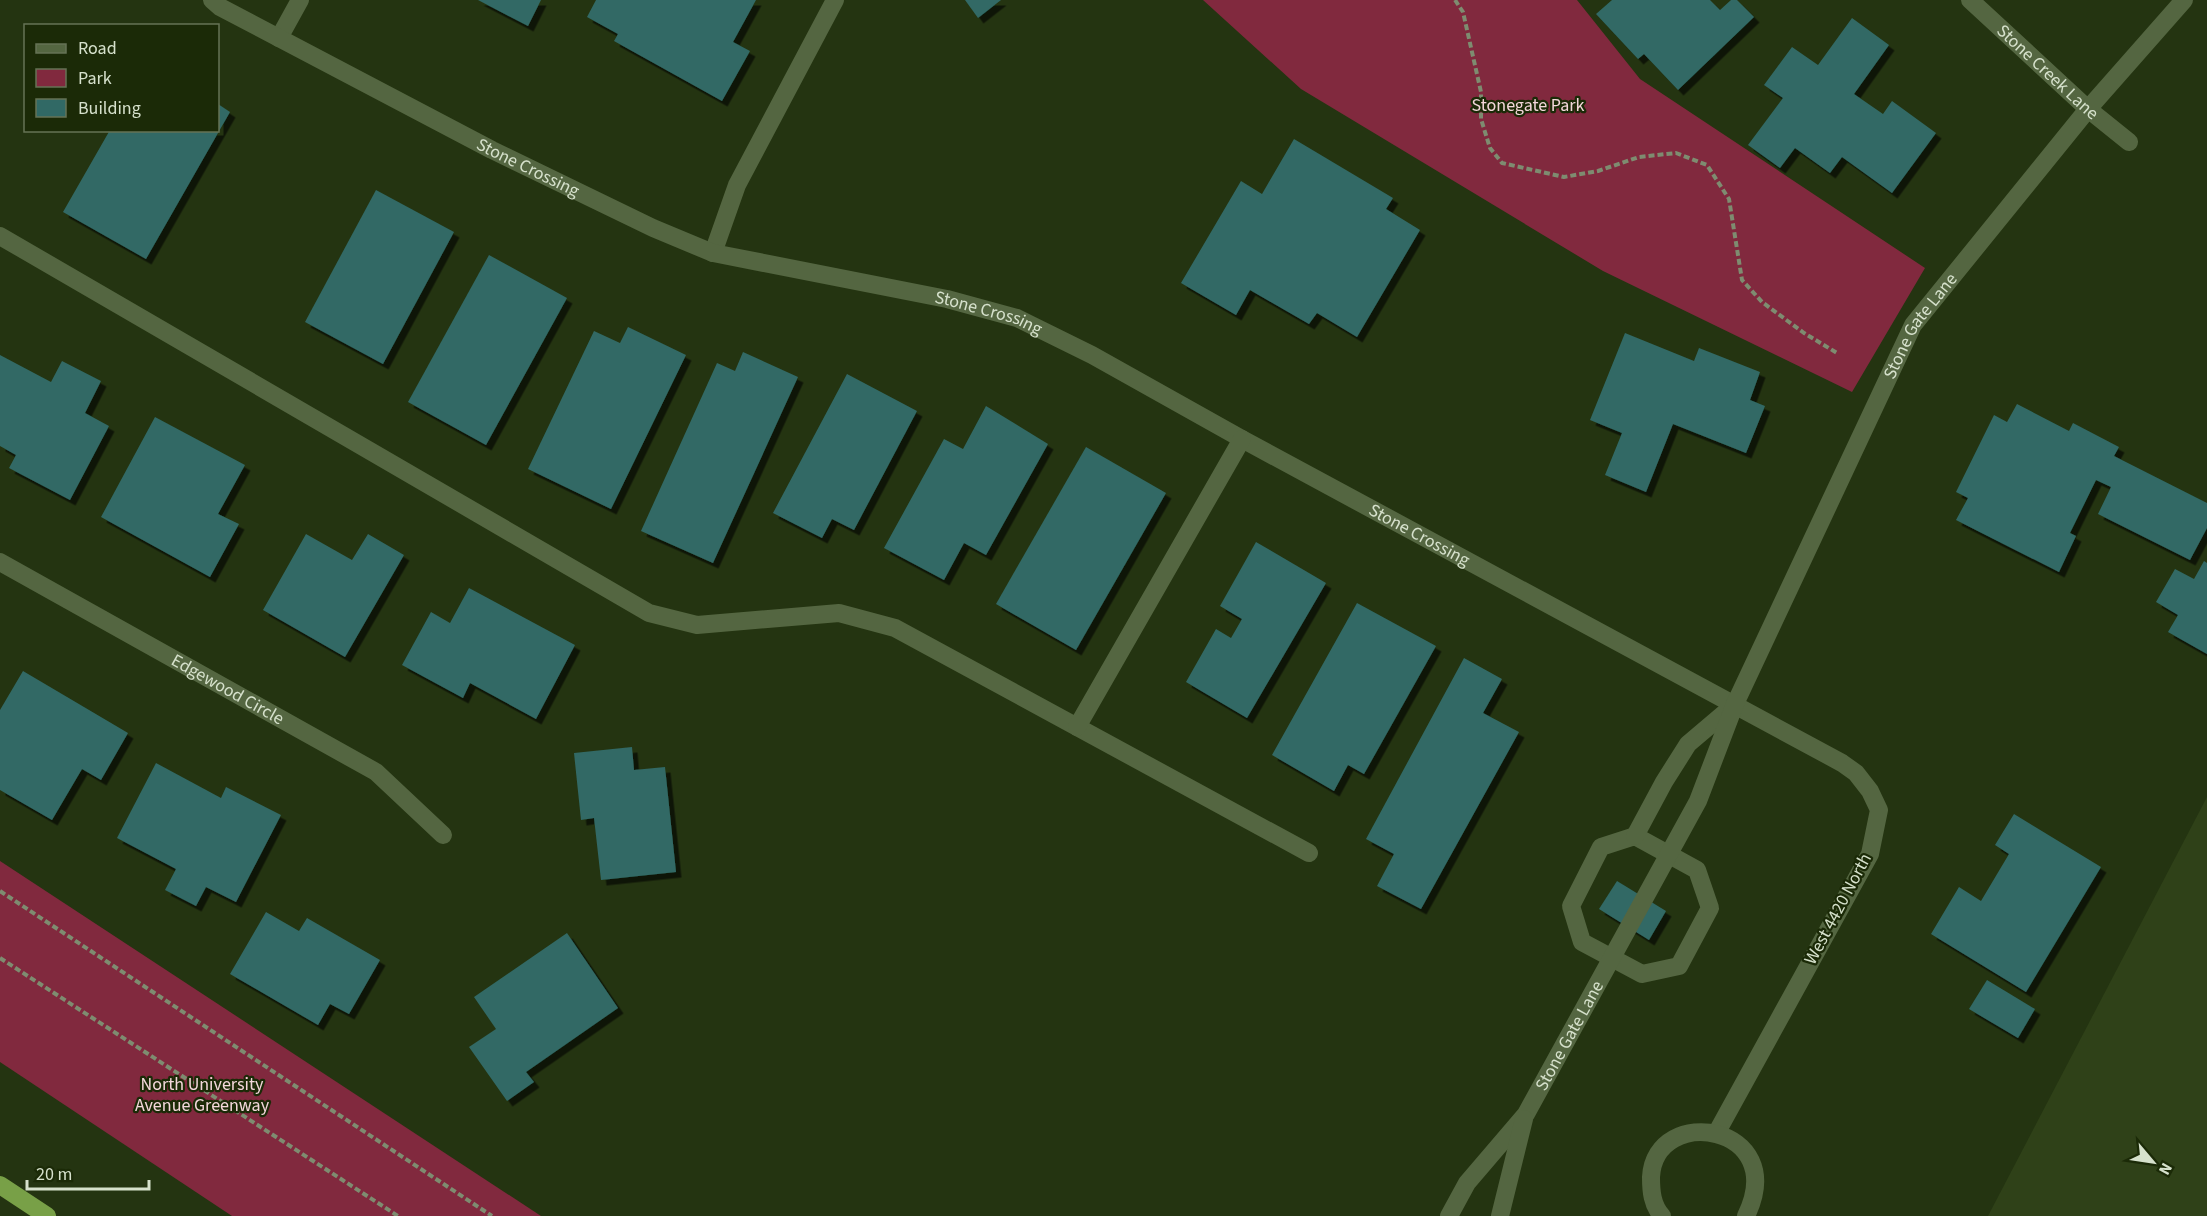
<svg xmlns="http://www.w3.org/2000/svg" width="2207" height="1216" font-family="'Source Sans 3',sans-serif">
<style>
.built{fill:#2f4118}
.green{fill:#81293e}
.building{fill:#316965;filter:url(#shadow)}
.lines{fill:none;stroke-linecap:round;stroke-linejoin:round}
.path{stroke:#7e8c70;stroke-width:4;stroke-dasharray:6 3;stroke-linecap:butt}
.lane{stroke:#546641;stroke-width:18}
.street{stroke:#546641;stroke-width:18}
.highway{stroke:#78a047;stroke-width:18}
.labels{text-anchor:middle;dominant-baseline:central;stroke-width:4.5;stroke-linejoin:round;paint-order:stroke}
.street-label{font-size:18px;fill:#d6e1cc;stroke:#1b2a07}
.park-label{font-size:18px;fill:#f4d7db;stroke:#1b2a07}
</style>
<defs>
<filter id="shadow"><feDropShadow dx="5.5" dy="5.5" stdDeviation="0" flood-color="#0009"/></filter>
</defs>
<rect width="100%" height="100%" fill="#243411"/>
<!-- built -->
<path class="built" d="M2207,797V1216H1988Z"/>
<!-- green -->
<g class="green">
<path d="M1203,0H1577L1640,79L1925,268L1852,392L1603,271L1301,89Z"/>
<path d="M0,861L541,1216H232L0,1062Z"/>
</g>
<!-- building -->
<g class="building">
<path d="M478,0H541L528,26Z"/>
<path d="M596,0H756L733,42L750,51L722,101L614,41L618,34L587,17Z"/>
<path d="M965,0H1001L978,18Z"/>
<path d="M1612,0H1710L1720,10L1731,0H1737L1754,17L1678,90L1644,54L1638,59L1596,14Z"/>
<path d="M1852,18L1889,45L1854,94L1883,114L1892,101L1936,133L1892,193L1842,157L1830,173L1795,148L1780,168L1748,145L1783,98L1764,85L1792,47L1818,65Z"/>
<path d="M218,104L230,112L146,259L63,212L110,130H218Z"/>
<path d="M1294,139L1393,198L1386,209L1420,230L1357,337L1317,313L1309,324L1250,290L1236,315L1181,283L1241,181L1262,194Z"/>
<path d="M376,190L454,232L383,364L305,322Z"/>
<path d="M489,255L567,298L486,445L408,402Z"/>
<path d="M628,327L686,355L611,509L528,469L594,331L620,343Z"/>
<path d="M1625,333L1694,361L1699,348L1760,372L1750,400L1765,406L1746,453L1673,424L1646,492L1605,475L1622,433L1590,420Z"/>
<path d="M743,352L798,377L713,563L641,531L717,363L735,371Z"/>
<path d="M0,355L51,382L62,361L101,381L85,413L109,426L70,500L9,468L16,455L0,446Z"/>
<path d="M847,374L917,411L854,530L832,519L822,538L773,513Z"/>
<path d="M2017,404L2069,431L2073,423L2119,447L2114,456L2207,503V528L2190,560L2098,514L2111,487L2096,480L2070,533L2076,536L2059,572L1956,520L1968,498L1956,492L1994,415L2007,422Z"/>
<path d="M986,406L1048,444L986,555L964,543L944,580L884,548L944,439L963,449Z"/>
<path d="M155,417L245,465L218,514L239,524L210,577L101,517Z"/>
<path d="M1086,447L1166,493L1076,650L996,604Z"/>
<path d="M306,534L352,560L368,534L404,555L345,657L263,610Z"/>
<path d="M1256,542L1326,583L1247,718L1186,682L1216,629L1231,638L1242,619L1220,606Z"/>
<path d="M2204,561L2207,563V654L2168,632L2178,615L2156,602L2175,569L2194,579Z"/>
<path d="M469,588L575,645L536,719L470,683L463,698L402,665L431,612L450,623Z"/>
<path d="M1357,603L1436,646L1364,774L1348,765L1334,791L1272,755Z"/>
<path d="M1464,658L1502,679L1483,713L1519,732L1421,909L1377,886L1394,854L1366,839Z"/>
<path d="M23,671L128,733L101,780L82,769L52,820L0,790V710Z"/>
<path d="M632,747L634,770L665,767L676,872L601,880L594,818L581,820L574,753Z"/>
<path d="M156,763L221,798L226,787L281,815L236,902L206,887L196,906L165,890L176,869L117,838Z"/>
<path d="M2014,814L2101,867L2026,992L1931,934L1959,887L1981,901L2009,854L1995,845Z"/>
<path d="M1617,881L1666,911L1649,940L1599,909Z"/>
<path d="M266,912L299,931L307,918L380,960L349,1014L330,1004L318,1025L230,974Z"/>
<path d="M567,933L618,1008L526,1072L534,1082L507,1101L469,1047L496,1029L474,997Z"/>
<path d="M1987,980L2035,1009L2018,1038L1969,1009Z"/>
</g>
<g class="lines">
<!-- path -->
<g class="path">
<path d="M1455,0L1463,12L1481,92V119L1490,148L1502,163L1564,177L1598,171L1639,157L1676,153L1707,165L1729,199L1742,280L1762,302L1804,333L1837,353"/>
<path d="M0,891L492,1216"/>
<path d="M0,958L398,1216"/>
</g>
<!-- lane -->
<g class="lane">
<path d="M279,38L300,0"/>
<path d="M713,253L737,185L835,0"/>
</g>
<!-- street -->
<g class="street">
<path id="s1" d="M212,0L220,7L492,150L653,228L713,253L947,299L1017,318L1092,355L1242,439L1842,763L1856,773L1870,791L1879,810L1870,854L1717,1132"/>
<path id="s2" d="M1970,0L2088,109L2129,142"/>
<path d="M0,236L649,613L697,625L839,613L895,628L1309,853"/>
<path id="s3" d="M0,562L376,772L443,835"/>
<path d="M1077,727L1242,439"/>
<path d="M1635,836L1697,870L1710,908L1679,966L1642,974L1582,942L1571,906L1601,847Z"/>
<path d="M1635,836L1664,782L1688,744L1734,705"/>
<path id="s4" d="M1449,1216L1467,1183L1526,1114L1698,801L1735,704L1913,325L2088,109L2184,0"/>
<path d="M1500,1216L1524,1119"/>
<path d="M1662,1216C1652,1205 1651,1191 1651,1177C1655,1103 1791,1124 1746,1216"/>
</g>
<!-- highway -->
<path class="highway" d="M0,1185L47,1216"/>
</g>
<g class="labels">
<!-- street labels -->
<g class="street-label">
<text stroke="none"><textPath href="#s2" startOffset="106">Stone Creek Lane</textPath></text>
<text stroke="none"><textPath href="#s1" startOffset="358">Stone Crossing</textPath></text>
<text stroke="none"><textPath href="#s1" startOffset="844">Stone Crossing</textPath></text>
<text stroke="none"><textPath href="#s4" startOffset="1011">Stone Gate Lane</textPath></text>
<text stroke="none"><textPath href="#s1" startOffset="1330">Stone Crossing</textPath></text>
<text stroke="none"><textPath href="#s3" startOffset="261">Edgewood Circle</textPath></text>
<text transform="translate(1838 909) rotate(-62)">West 4420 North</text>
<text stroke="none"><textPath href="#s4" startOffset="218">Stone Gate Lane</textPath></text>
</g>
<!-- park labels -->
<g class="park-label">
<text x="1528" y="105">Stonegate Park</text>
<text x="202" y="1084">North University<tspan x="202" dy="21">Avenue Greenway</tspan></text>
</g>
</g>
<!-- legend -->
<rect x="24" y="24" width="195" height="108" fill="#1b2a07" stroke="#667356" stroke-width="1.5"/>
<rect x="36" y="44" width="30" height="9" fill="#546641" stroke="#667356" stroke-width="1.5"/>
<text x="78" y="54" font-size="18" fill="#d6e1cc">Road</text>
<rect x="36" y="69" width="30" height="18" fill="#81293e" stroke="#667356" stroke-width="1.5"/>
<text x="78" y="84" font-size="18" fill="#d6e1cc">Park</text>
<rect x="36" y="99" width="30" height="18" fill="#316965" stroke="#667356" stroke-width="1.5"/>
<text x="78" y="114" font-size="18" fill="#d6e1cc">Building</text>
<!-- north arrow -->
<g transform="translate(2153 1162) rotate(119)" stroke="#1b2a07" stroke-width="4.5" paint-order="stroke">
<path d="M0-4.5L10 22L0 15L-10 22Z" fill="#d6e1cc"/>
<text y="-9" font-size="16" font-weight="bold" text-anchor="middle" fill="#d6e1cc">N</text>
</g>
<!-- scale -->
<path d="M27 1180v9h122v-9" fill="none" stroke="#d6e1cc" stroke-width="3"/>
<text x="36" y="1180" font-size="18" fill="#d6e1cc" stroke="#1b2a07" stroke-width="4.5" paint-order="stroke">20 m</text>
</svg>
